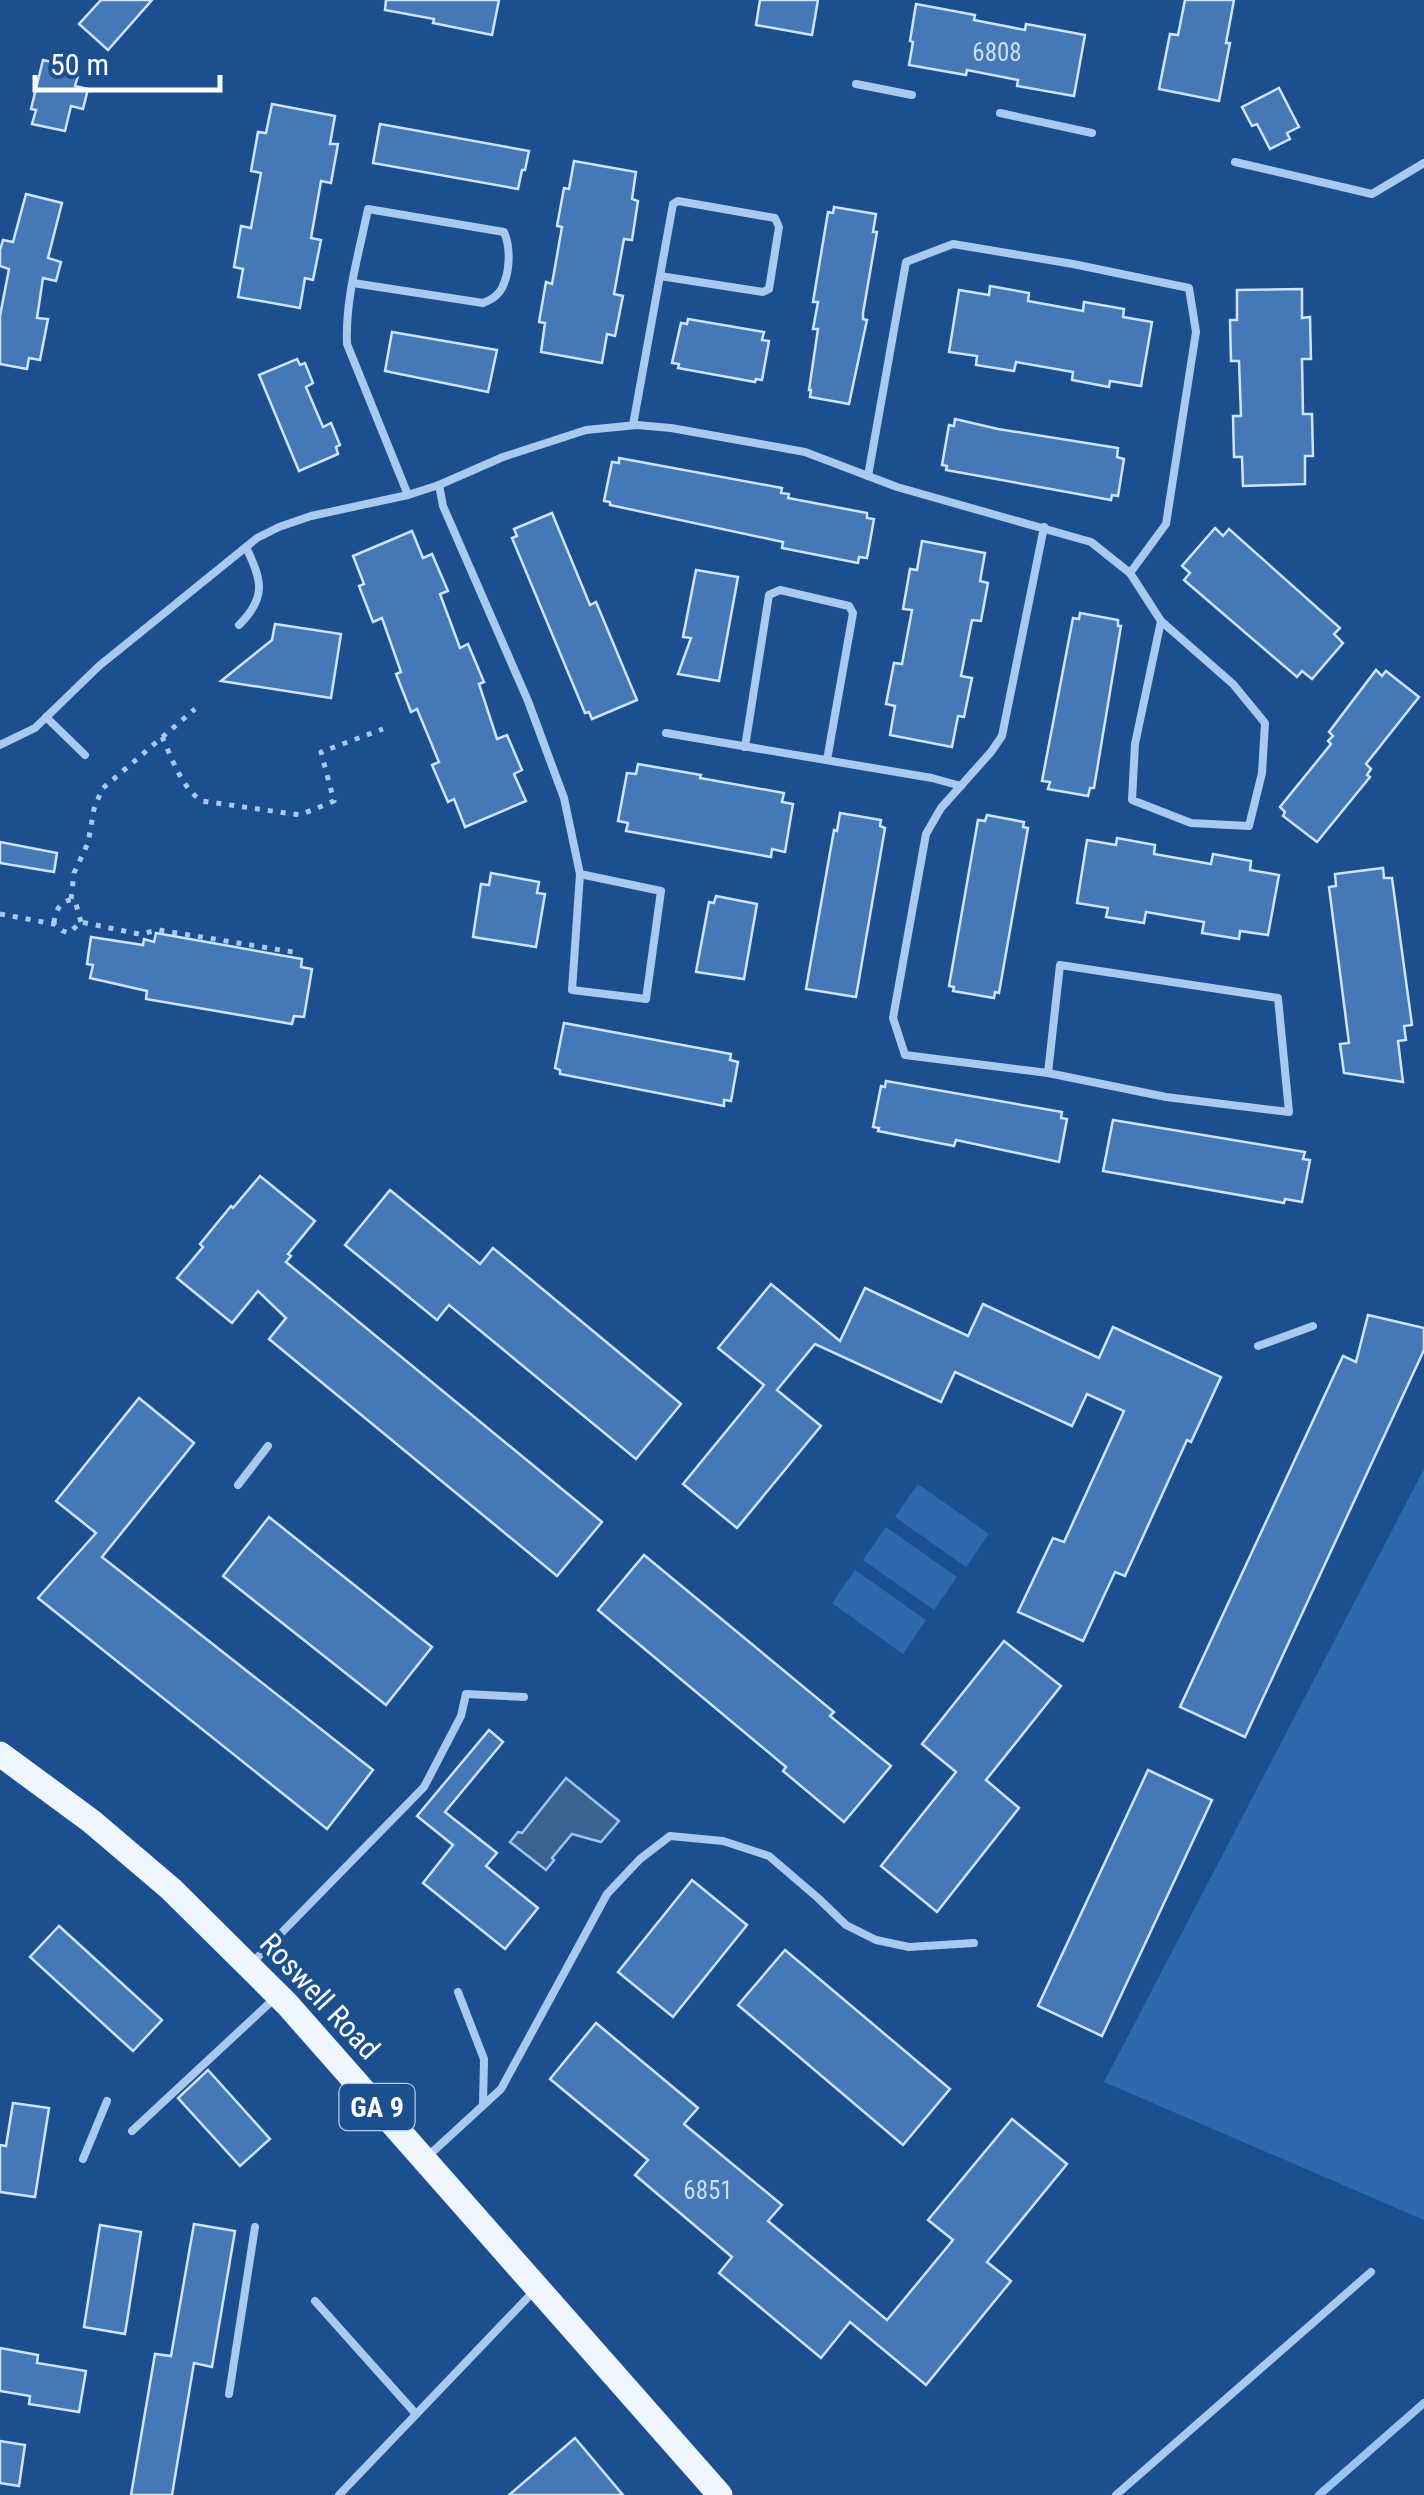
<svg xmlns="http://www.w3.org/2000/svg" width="1424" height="2495" font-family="'Roboto Condensed',sans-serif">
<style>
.green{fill:#2e69ad}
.water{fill:#3c6290;stroke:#9cc4f0;stroke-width:2.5}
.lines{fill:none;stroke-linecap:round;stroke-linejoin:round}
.stream{stroke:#9cc4f0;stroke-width:8}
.building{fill:#4478b7;stroke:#cfe3fa;stroke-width:2.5}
.path{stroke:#a9c9ee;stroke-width:5;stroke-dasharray:5 8;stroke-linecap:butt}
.service{stroke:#a9c9ee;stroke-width:8}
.primary{stroke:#f0f6ff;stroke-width:25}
.labels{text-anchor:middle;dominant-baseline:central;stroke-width:9;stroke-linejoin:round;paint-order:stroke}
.number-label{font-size:25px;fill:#d0dded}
.shield{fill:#1b4f8f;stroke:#bbcadd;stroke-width:2.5}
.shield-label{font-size:28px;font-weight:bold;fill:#fff}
.street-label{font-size:30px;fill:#fff;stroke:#1b4f8f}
</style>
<rect width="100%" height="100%" fill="#1b4f8f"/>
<!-- green -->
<g class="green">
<path d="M1424,1469V2220L1104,2082Z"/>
<path d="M918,1484L989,1534L966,1567L895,1517Z"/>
<path d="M886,1527L957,1577L934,1610L863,1560Z"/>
<path d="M855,1570L926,1620L903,1654L832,1603Z"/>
</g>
<!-- water -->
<path class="water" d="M566,1778L619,1821L601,1842L572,1834L552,1858L554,1860L546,1870L510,1842L518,1832L522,1833Z"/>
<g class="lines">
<!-- stream -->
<path class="stream" d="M1319,2495L1424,2403"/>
</g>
<!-- building -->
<g class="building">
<path d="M101,0H152L108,50L79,24Z"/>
<path d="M386,0H499L492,35L433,23L434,19L385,10Z"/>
<path d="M760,0H818L812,35L756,25Z"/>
<path d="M1185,0H1234L1226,43H1230L1219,101L1159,89L1170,34L1178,35Z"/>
<path d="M916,4L975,15L974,20L1025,30L1026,24L1085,35L1074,96L1017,86L1018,80L967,70L966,75L909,65L913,42L910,41Z"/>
<path d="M43,60L80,69L75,86L88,89L83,109L71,106L65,131L32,124L36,110L31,109Z"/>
<path d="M1279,88L1299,127L1287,133L1290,139L1270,149L1257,124L1252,126L1242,107Z"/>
<path d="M272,104L335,116L330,144H338L331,183L321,181L311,238L321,240L313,280L305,278L300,308L238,297L243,269L234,267L241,226L251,228L261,173L251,171L258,132L266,133Z"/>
<path d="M380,124L529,151L525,170H522L518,189L373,163Z"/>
<path d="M574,161L636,172L632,199L638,201L632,240L624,239L614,294L623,296L615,336L607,334L602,363L541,352L545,323L539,322L546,282L552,284L562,227L557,226L564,188L569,189Z"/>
<path d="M26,194L62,203L48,258L61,262L56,281L43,278L37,318L48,319L40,360L29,358L27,369L0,364V316L9,269L0,266V250L3,240L13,242Z"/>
<path d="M834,207L876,214L873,232H877L863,313V319L867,320L849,404L810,397L811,390H809L818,329H813L818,302H813L828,212L833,213Z"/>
<path d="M990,286L1029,293L1028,301L1083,311L1084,302L1124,309L1123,317L1152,322L1141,386L1110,381L1109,387L1072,380L1073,372L1016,362L1014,371L976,365L977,356L949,352L959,290L989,295Z"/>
<path d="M1302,289V318L1310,317L1311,359H1302L1303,414H1312L1313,456H1305V484L1243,486L1242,457H1234L1233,416H1241L1239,361H1231L1230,320H1237V290Z"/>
<path d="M688,319L764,332L762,340L769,341L762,380L756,379L755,382L678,368L679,364L672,363L681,323L687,324Z"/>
<path d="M392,332L497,350L488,392L385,371Z"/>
<path d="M297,359L300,365L305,363L313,383L306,387L323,427L331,423L340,445L336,447L338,454L299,471L259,375Z"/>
<path d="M955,419L998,429L1118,448L1117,457L1124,459L1118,496L1112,495L1111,500L946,470L947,466L942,465L949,425L954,426Z"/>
<path d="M619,458L782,488L781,493L789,494L788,498L867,513V518L874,519L867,558L859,557L858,563L782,548L783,542L610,505V502L604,501L612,462L619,463Z"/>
<path d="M552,513L590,605L596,602L637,700L592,719L589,712L585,713L512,538L517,536L514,529Z"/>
<path d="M1215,528L1223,536L1229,529L1340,628L1334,634L1343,643L1312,679L1302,671L1297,677L1184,580L1190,573L1182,566Z"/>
<path d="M412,531L423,558L432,554L448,591L440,594L460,648L468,644L484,682L479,684L497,739L507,735L522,770L514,774L526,801L465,827L454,799L448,802L432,765L439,762L417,709L411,712L396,674L401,672L382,618L373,622L359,586L364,584L353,556Z"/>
<path d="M922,541L985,553L980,581L988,583L981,621L972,620L961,676L972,678L964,717L958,716L952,747L890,735L895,706L886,704L894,663L902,664L912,610L903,609L910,569L917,570Z"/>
<path d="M696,570L738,577L719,681L678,674L691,638L683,637Z"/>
<path d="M1080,613L1118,620V626H1121L1094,788H1090L1088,796L1048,789L1050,782L1042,781L1073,618L1079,619Z"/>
<path d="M275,624L341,634L331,698L221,681L272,640Z"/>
<path d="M1376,670L1382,676L1386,671L1419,697L1366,764L1371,769L1367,775L1370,777L1317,842L1283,816L1285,812L1280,807L1331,744L1328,741L1333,736L1329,732Z"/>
<path d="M638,764L701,775L700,778L784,793L782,802L793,804L785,852L772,849L771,857L626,831L628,823L618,821L627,773L636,774Z"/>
<path d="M840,813L881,820L880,826L885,828L856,997L806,989L834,830L837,831Z"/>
<path d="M987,815L1024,822L1023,827L1028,828L999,993L995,992L994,998L953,991L954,987L949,986L978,820L985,821Z"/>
<path d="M1117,838L1155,845L1154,854L1211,864L1213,854L1251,861L1250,870L1279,875L1268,935L1240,931L1239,939L1202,933L1204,922L1146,912L1144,923L1106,917L1108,908L1077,903L1087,840L1116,845Z"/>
<path d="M0,842L57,853L54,872L0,863Z"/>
<path d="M1383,868L1384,878H1392L1412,1025L1404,1026L1406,1040L1398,1041L1403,1082L1344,1073L1340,1044L1349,1043L1329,887L1336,886L1335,874Z"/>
<path d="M491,873L539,882L537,893L545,894L536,947L473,937L481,884L489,885Z"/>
<path d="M716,896L757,904L744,979L696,972L709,902L714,903Z"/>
<path d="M156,933L302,959L301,967L312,969L304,1017L294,1016L292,1024L146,999L147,991L90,978L93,965L87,964L91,937L143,945L144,939L154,942Z"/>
<path d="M564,1023L731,1054L730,1060L738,1062L731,1101L724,1100V1106L560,1074V1070L555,1068Z"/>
<path d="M886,1081L1062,1112L1061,1118L1067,1119L1059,1162L956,1140L954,1146L878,1131L879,1128L873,1127L881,1086L885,1087Z"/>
<path d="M1113,1120L1305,1152L1303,1159L1310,1160L1302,1202L1285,1199L1284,1203L1103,1171Z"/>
<path d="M260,1176L315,1221L288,1254L291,1256L286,1262L602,1522L557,1576L269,1339L286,1318L258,1291L232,1323L177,1278L203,1247L200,1244L231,1206L233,1208Z"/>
<path d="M390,1190L480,1264L493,1248L681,1404L636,1459L449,1305L437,1320L345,1245Z"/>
<path d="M771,1284L840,1341L865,1288L968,1336L983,1304L1099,1358L1113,1327L1221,1377L1191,1442L1187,1440L1125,1576L1115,1572L1083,1641L1018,1612L1053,1538L1064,1542L1124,1411L1087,1394L1072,1426L955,1372L941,1402L815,1344L777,1390L821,1426L737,1528L683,1484L764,1385L718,1348Z"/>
<path d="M1368,1315L1424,1328V1350L1245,1737L1180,1707L1343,1356L1356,1362Z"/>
<path d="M139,1398L194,1443L102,1557L373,1770L327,1829L38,1598L96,1533L56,1501Z"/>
<path d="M269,1517L432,1647L386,1705L223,1576Z"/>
<path d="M644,1555L834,1712L830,1716L891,1766L844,1822L783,1771L786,1767L598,1610Z"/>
<path d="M1004,1641L1061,1686L986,1780L1019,1808L937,1912L881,1866L956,1772L922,1744Z"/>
<path d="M489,1730L503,1742L445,1812L497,1853L486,1866L538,1908L505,1949L423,1883L453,1845L417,1816Z"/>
<path d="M1148,1770L1212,1800L1102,2036L1038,2006Z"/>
<path d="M692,1880L747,1925L673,2017L618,1972Z"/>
<path d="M59,1926L162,2020L133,2051L30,1957Z"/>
<path d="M785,1950L950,2089L903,2145L738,2005Z"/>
<path d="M596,2023L698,2108L684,2124L782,2205L768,2221L887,2320L953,2240L928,2220L1012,2119L1067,2164L987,2262L1011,2281L926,2385L850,2322L821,2358L719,2273L732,2257L635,2175L648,2160L550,2079Z"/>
<path d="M208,2070L270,2139L240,2166L178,2098Z"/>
<path d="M13,2103L49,2108L35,2197L0,2192V2145L6,2146Z"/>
<path d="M194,2224L235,2231L212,2367L194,2363L172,2495H131L155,2354L171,2356Z"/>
<path d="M100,2225L141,2232L125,2334L84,2327Z"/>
<path d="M0,2348L38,2355L37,2363L86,2371L79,2412L29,2404L30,2396L0,2391Z"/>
<path d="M575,2438L623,2495H509Z"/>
<path d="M0,2441L25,2445L19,2486L0,2483Z"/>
</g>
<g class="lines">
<!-- path -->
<g class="path">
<path d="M162,737C172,758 182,789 202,801L300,815L334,801L321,752L383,729"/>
<path d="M0,914L54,924L63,931L69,933L81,922L139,934L159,930L299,953"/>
<path d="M81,922L76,904L71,900L74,873L88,843L94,809L102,789L195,709"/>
<path d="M54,923C55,913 59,901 71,900"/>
</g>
<!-- service -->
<g class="service">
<path d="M856,84L912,95"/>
<path d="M1000,113L1092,133"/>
<path d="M1235,162L1372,194L1424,163"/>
<path d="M353,283L483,303C491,300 498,296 502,288C510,272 511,248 504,232L368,209C359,253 345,299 347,344L408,495"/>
<path d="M633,425L673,204L678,201L775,218L779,227L769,289L763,292L660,276"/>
<path d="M868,476L906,262L953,244L1073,264L1189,288L1196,332L1166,524L1130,573"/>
<path d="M439,485L443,506L528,701L564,798L580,874L661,891L646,999L572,990L580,874"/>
<path d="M1044,527L1002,736L991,752L941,808L926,834L893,1018L905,1055L1048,1073L1166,1097L1289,1112L1278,998L1060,965L1048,1073"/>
<path d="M239,625C267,597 262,581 246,547"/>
<path d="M46,717L85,755"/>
<path d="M666,733L932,778L961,786"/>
<path d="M0,745L35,728L99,666L257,538L279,527L311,516L408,495L439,485L503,457L586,430L637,425L671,428L805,452L897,487L1091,542L1130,573L1161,621L1135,744L1132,800L1191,823L1249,826L1262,773L1265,723L1233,684L1161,621"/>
<path d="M745,747L769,595L780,590L849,606L853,613L827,760"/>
<path d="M1258,1346L1313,1326"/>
<path d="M238,1485L268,1446"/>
<path d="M252,1963L424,1787L461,1716L466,1694L524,1697"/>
<path d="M458,1992L484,2059L483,2105"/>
<path d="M132,2131L275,1998"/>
<path d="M427,2157L501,2089L607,1894L640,1859L670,1836L723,1841L769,1856L818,1898L846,1925L876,1940L909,1947L974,1943"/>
<path d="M83,2159L107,2101"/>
<path d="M315,2301L416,2414"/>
<path d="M229,2394L255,2227"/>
<path d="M339,2495L534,2291"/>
<path d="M1116,2495L1371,2272"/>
</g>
<!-- primary -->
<path class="primary" d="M0,1754L91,1821L171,1889L287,2004L720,2495"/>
</g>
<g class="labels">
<!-- number labels -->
<g class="number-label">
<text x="997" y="52">6808</text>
<text x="708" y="2190">6851</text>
</g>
<!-- shield labels -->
<rect class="shield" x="339.5" y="2084" width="75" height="46" rx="8"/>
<g class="shield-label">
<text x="377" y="2107">GA 9</text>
</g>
<!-- street labels -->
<g class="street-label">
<text transform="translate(320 1996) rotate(47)">Roswell Road</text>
</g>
</g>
<!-- scale -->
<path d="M35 75v15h185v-15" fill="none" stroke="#ffffff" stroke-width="5"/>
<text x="50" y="75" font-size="30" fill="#ffffff" stroke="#1b4f8f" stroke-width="8" paint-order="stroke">50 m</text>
</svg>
